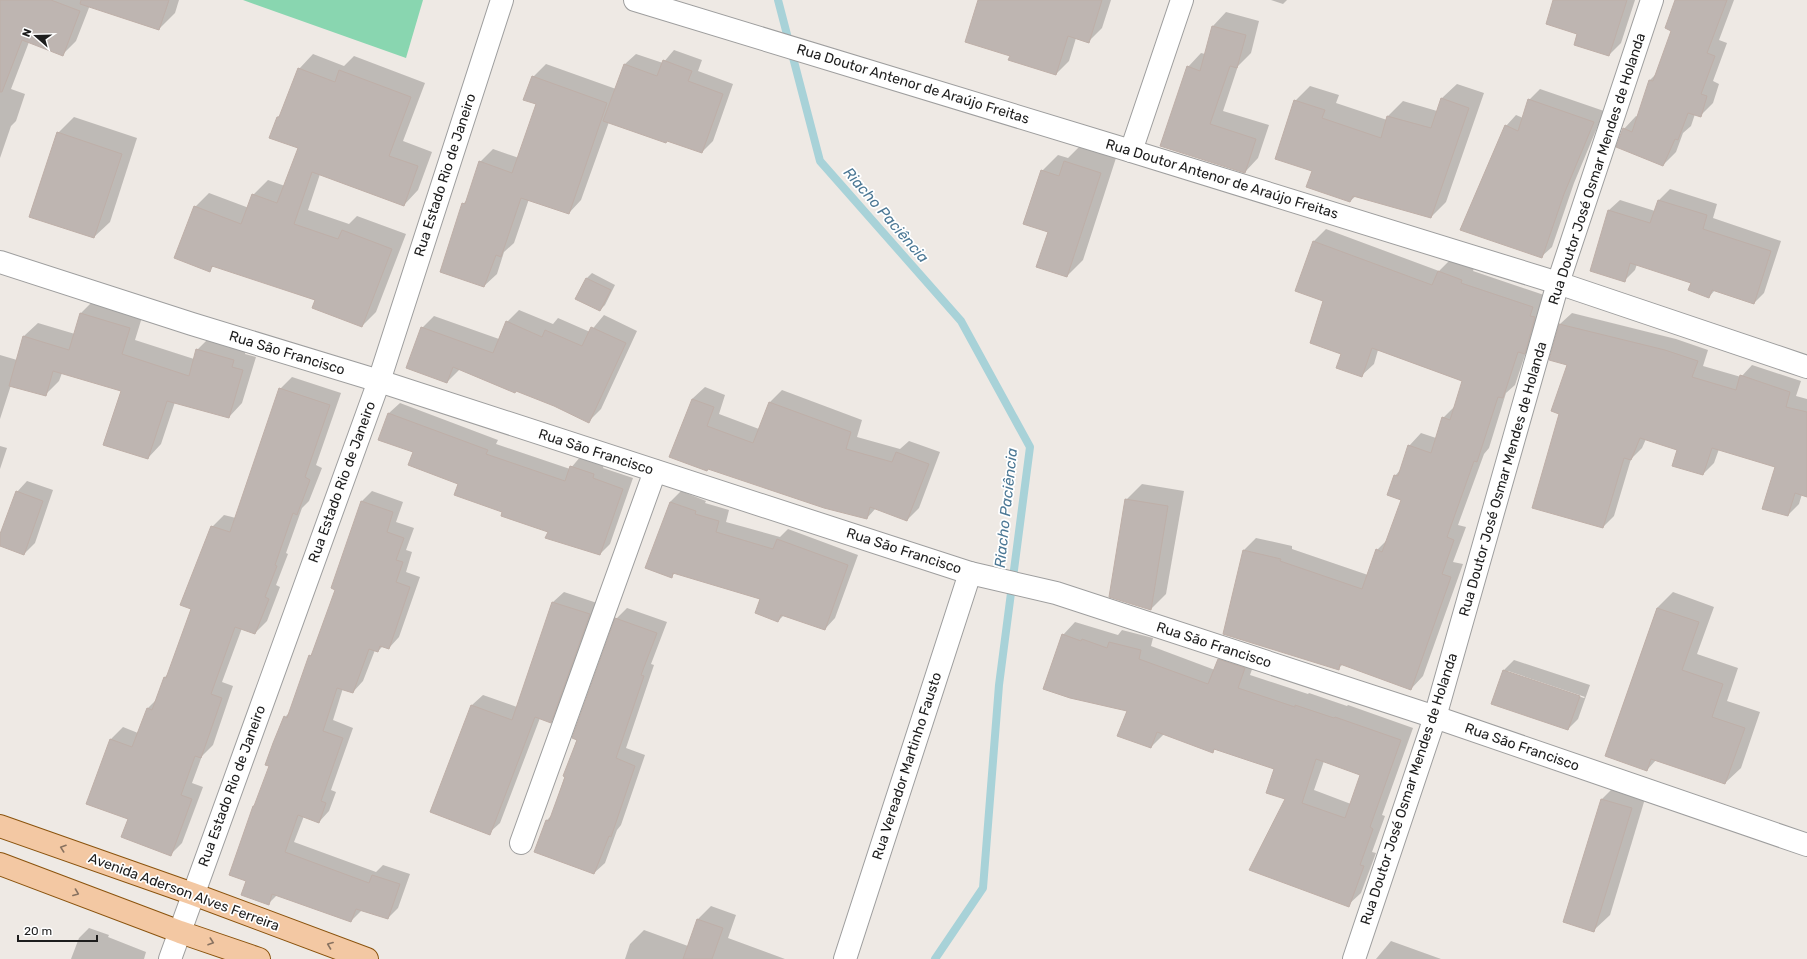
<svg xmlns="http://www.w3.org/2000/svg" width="1807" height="959" font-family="Rubik,sans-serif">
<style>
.pitch{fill:#89d6b0}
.shadow{fill:#0003;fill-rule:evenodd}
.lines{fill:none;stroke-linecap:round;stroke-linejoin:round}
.stream{stroke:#a8d2d8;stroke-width:8}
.building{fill:#beb5b1;stroke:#beafa8;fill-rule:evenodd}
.minor-casing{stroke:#9e9e9e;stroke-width:24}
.major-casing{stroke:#8a530d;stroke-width:24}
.minor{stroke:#fff;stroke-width:22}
.major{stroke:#f3c8a3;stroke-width:22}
.oneway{stroke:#887260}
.labels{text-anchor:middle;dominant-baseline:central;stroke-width:3.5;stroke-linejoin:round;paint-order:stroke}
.street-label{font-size:14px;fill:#1d1d1d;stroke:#fff}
.water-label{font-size:15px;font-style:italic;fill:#4c7895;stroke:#fff}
</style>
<rect width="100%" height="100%" fill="#eee9e4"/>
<!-- pitch -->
<path class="pitch" d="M243,0H423L406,58Z"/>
<!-- shadow -->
<g class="shadow">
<path d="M0,0H92L76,41L63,54L29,42L11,89L25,94L16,121L11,126L0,158Z"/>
<path d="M118,0H179L175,13L159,29Z"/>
<path d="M980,0H1111L1102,28L1088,42L1076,38L1069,61L1056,74L1011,56Z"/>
<path d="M1271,0H1287L1283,4Z"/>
<path d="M1554,0H1635L1621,43L1609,55L1579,33Z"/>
<path d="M1677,0H1734L1719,40L1727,43L1713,81L1719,84L1713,103L1700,116L1695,114L1691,126L1683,133L1676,152L1663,165L1624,129L1636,116L1638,117L1650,80L1658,72L1672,30Z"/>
<path d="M1226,12L1259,21L1251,53L1238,66L1223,111L1269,125L1258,158L1245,172L1161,145L1188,67L1201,53L1205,54L1213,26Z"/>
<path d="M674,50L702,60L698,71L733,84L713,141L702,152L668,140L666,142L609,122L581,200L569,213L529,199L514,243L504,252L497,274L484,286L463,204L468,199L480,162L493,149L519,158L538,104L533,77L546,64L616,89L625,64L636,54L663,63Z"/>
<path d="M313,54L344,66L354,56L425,83L403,141L432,152L418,190L404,205L320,174L308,210L349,224L357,216L406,234L376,312L362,326L316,300L214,266L209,270L195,207L209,193L249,208L253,195L268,180L285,186L299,148L278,117L282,113L299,69Z"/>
<path d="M1457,84L1484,93L1446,202L1431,217L1356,196L1350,201L1313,170L1295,101L1310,86L1339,95L1336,103L1387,120L1388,116L1403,101L1437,111L1442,98Z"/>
<path d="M1540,89L1604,111L1574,183L1552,247L1541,257L1506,126L1516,115L1523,118L1529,100Z"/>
<path d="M74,117L137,138L110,222L94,237L58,133Z"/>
<path d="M1080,146L1116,158L1083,260L1067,276L1049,232L1042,171L1058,155L1068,158Z"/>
<path d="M1670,189L1717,204L1713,218L1781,241L1764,293L1754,303L1715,290L1709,297L1692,282L1637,264L1635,270L1624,281L1591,270L1609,210L1620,200L1655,211L1659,200Z"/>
<path d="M1326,229L1439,271L1451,259L1474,268L1473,271L1544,295L1537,341L1526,352L1515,385L1506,393L1489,448L1484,454L1458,525L1466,527L1453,562L1463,564L1423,676L1411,689L1343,664L1338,669L1224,634L1244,550L1256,538L1292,546V549L1368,575L1377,550L1388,539L1402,500L1395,476L1401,469L1409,446L1421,433L1436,438L1443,418L1455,406L1463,381L1378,350L1374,364L1361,376L1342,354L1324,301L1296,290L1314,241Z"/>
<path d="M592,273L615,285L605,305L600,310L576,298L587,278Z"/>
<path d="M94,300L143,314L135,340L194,359L197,350L211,336L247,346L245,354L256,357L242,403L229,417L175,402L161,444L148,458L122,390L62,373L59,381L45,395L11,385L0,419V355L17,360L24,336L38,323L75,334L80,314Z"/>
<path d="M519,310L553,324L558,318L590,332L604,315L637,331L601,409L589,421L555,405L460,369L447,382L422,328L434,316L499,339L507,322Z"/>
<path d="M1572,313L1676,339L1708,350L1703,366L1741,377L1752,365L1801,381L1796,396L1807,399V496L1802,494L1799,504L1788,515L1776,467L1719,449L1714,463L1703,474L1678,449L1646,439L1642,448L1631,459L1614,516L1603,527L1561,413L1568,364L1550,359L1560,324Z"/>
<path d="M292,377L341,393L316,465L322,468L309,501L302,508L286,553L288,554L276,585L280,587L267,621L255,633L242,628L222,682L233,686L213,745L202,756L192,783L203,787L182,843L170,855L129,819L87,803L111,739L123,727L138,733L148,708L156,700L164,678L168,674L192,609L212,527L224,515L236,518L280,389Z"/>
<path d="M705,387L725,395L719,414L759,429L769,403L782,390L862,420L857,437L900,449L909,441L940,452L919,508L907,520L876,508L867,518L709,468L707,470L692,399Z"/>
<path d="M400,403L498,440L496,444L570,469L581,456L604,464L603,468L633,478L610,544L600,554L503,512L414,451L380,439L389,413Z"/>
<path d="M0,446L7,448L0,469Z"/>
<path d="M27,481L53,490L35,543L24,554L0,545V537L17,492Z"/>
<path d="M1142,484L1184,491L1166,594L1151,609L1126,500Z"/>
<path d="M372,491L403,502L396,522L414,528L406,550L412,552L406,572L420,577L399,637L389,648L383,646L378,651L375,650L363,681L353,692L343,688L333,720L353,728L331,790L336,792L329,811L319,822L304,816L294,842L376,872L383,865L410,874L398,908L388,918L362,910L351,921L277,895L268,904L247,880L270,766L285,717L291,711L310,656L313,652L336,589L362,501Z"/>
<path d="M681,491L706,501L705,503L729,510L726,522L780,537L788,529L858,555L835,618L825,629L784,615L778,621L762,599L676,572L671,577L646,568L670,502Z"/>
<path d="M564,592L600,604L561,711L551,721L540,718L500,823L489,833L431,812L472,705L483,695L517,707L553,602Z"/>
<path d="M1673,592L1714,607L1697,654L1738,668L1727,701L1760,712L1741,768L1725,783L1656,760L1647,770L1606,755L1657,608Z"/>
<path d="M627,608L667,622L651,664L654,665L626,748L645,755L621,825L617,830L605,863L594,873L536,852L547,820L552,815L616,619Z"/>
<path d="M1075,622L1118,635L1122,630L1153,638L1151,646L1215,670L1219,660L1231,647L1257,655L1250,675L1308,694L1309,693L1347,706L1348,705L1413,728L1382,815L1385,816L1372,852L1376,853L1361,893L1348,905L1275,769L1216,748L1212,752L1164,734L1151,747L1128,710L1063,635ZM1324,761L1361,774L1351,804L1314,790Z"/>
<path d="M1514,660L1590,685L1578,719L1568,729L1503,671ZM1508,671L1585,697L1584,698L1508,673Z"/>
<path d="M1618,783L1647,792L1610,915L1594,930L1565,922L1602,799Z"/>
<path d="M711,906L736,915L728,938L785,959H625L630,944L644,930L688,946L698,919Z"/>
<path d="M89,928L109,935L108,937L146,952L144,959H71L79,938Z"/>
<path d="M1391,941L1441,959H1376Z"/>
</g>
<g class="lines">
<!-- stream -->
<path class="stream" d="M778,0L820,161L961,321L1030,447L999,685L983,888L935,959"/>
</g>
<!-- building -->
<g class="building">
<path d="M0,0H51L80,11L63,56L22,40L2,92H0Z"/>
<path d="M81,0H169L159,30L80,4Z"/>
<path d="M978,0H1102L1089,43L1068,36L1056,75L1008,60L1010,56L965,42Z"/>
<path d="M1553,0H1627L1609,56L1574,45L1577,34L1546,24Z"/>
<path d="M1675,0H1727L1707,53L1715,56L1701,94L1707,96L1701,117L1688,113L1678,140L1675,139L1663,166L1616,147L1623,128L1632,132L1649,80L1653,81L1671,31L1665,28Z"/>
<path d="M1212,26L1246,35L1237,68L1230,66L1210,124L1256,139L1245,173L1160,146L1187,66L1200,71Z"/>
<path d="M663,60L692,71L688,81L723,94L702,153L667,141L666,143L603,121L624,64L657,76Z"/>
<path d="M298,68L335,82L339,70L411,97L389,156L418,166L404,206L312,172L294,224L338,239L342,230L392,249L362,327L312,308L315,300L212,266L210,272L174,258L194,206L241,224L252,194L277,203L298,148L269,138L277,117H279Z"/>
<path d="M532,76L607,103L569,214L521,198L501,257L496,255L484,287L440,272L462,203L465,204L479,161L512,173L536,104L523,100Z"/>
<path d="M1441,98L1469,108L1431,218L1353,196L1350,202L1306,187L1312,171L1275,159L1294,100L1325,110L1322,118L1381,138L1387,116L1431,128Z"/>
<path d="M1528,99L1594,122L1564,194L1542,258L1460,230L1505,125L1518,131Z"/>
<path d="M57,132L122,154L94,238L29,217Z"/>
<path d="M1064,161L1101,173L1067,277L1036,267L1048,232L1023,224L1041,170L1059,176Z"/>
<path d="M1658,200L1707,215L1703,229L1771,251L1754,304L1712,290L1709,298L1688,290L1691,283L1630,263L1625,282L1590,271L1608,210L1650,223Z"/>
<path d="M1313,241L1432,285L1438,271L1462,280L1461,283L1533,307L1530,316L1535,317L1525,354L1518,352L1503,398L1498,397L1477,462L1474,461L1447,537L1454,540L1442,574L1451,577L1411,690L1340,664L1339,670L1223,634L1243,550L1281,559L1280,561L1362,589L1376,549L1382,552L1401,500L1387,495L1394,475L1398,476L1408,445L1431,453L1442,417L1450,420L1462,381L1372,348L1362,377L1336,368L1341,354L1310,343L1323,301L1295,291Z"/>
<path d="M586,278L611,290L600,311L575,299Z"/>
<path d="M80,313L130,328L122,354L189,376L196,349L234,360L232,367L243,370L229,418L167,401L148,459L103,445L121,391L53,371L46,396L9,386L23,336L69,350Z"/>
<path d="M506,321L542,337L545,330L582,346L591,327L626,343L589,423L554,406L516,391L515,393L453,367L447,383L406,368L421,327L493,353Z"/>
<path d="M1559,324L1665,350L1698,361L1692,377L1736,390L1740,375L1790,392L1786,407L1807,412V497L1795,493L1788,516L1762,509L1775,467L1712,448L1703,475L1672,466L1677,450L1640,438L1631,460L1624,458L1603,528L1532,508L1559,414L1551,411L1567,365L1549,360Z"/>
<path d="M279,388L330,405L305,477L310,480L297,515L293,513L275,565L277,566L265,597L269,599L255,634L235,627L211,694L222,698L201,758L195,756L181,795L192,799L171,856L121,837L128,819L86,804L110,739L132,747L147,708L152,710L164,677L166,678L191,609L180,605L211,526L230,532Z"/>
<path d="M692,399L714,407L707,426L753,443L769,402L851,432L846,449L892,462L896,452L929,464L907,521L870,507L867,519L824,508L708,469L707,471L669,457Z"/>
<path d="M388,413L488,450L486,454L565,481L570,466L594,474L593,478L623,489L600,555L545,538L548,532L501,516L502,512L454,495L458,484L408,465L413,452L378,440Z"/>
<path d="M16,491L43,501L24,555L0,546V534Z"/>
<path d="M1125,499L1168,506L1151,610L1109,597Z"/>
<path d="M361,501L393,512L387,532L404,538L396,560L403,562L396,582L410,587L389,649L380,646L378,652L369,649L353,693L337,688L323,731L343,738L321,801L326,803L319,823L298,815L285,852L369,883L372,875L400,884L388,919L356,909L351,922L272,894L269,905L241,895L246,881L229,875L253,806H254L269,766L265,765L273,743L284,716L287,718L309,655L311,656L335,590L331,588Z"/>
<path d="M670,502L696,511L695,514L719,521L716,532L773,549L777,539L848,565L825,630L781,615L778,622L755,613L760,599L673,573L672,578L645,568Z"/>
<path d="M552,602L590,614L551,723L535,717L490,835L430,812L471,705L512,720Z"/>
<path d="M1657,608L1699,622L1682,670L1723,684L1712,717L1745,728L1725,784L1651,759L1647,771L1605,756Z"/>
<path d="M615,618L657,633L641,675L644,676L616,758L635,766L611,837L609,836L594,874L534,852L546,820L549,821L565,777L563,776L577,740L572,738Z"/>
<path d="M1062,634L1081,641L1082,639L1107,648L1109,642L1141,650L1139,659L1208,684L1218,659L1245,668L1238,688L1295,707V705L1334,718L1335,717L1401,740L1370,827L1373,829L1360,865L1364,866L1349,907L1249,870L1285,799L1266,793L1274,769L1214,749L1213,753L1157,732L1151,748L1117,736L1127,711L1070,698L1043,689ZM1316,759L1360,775L1345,818L1302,803Z"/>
<path d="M1503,670L1580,696L1568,730L1491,704Z"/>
<path d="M1601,799L1632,808L1594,932L1563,922Z"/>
<path d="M697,919L723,928L712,959H683Z"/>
</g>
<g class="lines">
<defs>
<g id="minor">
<path d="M635,0L1131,151L1558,283L1807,367"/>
<path d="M1131,151L1182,0"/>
<path d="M0,262L192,324L379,381L970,573L1056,593L1435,717L1807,845"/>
<path d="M521,843L655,471"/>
<path d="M170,959L379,381L502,0"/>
<path d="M845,959L970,573"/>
<path d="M1354,959L1435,717L1558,283L1652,0"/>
</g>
<g id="major">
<path d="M0,826L193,894L367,959"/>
<path d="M0,864L180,932L259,959"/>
</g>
</defs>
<!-- minor casing -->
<use href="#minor" class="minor-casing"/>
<!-- major casing -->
<use href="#major" class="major-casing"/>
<!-- minor -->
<use href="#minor" class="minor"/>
<!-- major -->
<use href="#major" class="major"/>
</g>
<!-- one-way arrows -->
<defs><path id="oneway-chevron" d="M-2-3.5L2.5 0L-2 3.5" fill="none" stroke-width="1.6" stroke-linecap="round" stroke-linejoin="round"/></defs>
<g class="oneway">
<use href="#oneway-chevron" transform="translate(63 848) rotate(-161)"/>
<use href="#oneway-chevron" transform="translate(76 893) rotate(21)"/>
<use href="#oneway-chevron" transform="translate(211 942) rotate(19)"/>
<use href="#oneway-chevron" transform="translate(330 945) rotate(-159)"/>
</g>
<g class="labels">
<!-- street labels -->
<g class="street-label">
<text transform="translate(913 84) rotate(17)">Rua Doutor Antenor de Araújo Freitas</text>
<text transform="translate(1597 169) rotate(-72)">Rua Doutor José Osmar Mendes de Holanda</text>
<text transform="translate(445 175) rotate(-72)">Rua Estado Rio de Janeiro</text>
<text transform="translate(1222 179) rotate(17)">Rua Doutor Antenor de Araújo Freitas</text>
<text transform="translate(287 353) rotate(17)">Rua São Francisco</text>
<text transform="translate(596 452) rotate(18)">Rua São Francisco</text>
<text transform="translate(1503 479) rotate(-74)">Rua Doutor José Osmar Mendes de Holanda</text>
<text transform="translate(342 482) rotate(-70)">Rua Estado Rio de Janeiro</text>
<text transform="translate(904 551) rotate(18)">Rua São Francisco</text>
<text transform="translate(1214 645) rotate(18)">Rua São Francisco</text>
<text transform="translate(1522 747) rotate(19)">Rua São Francisco</text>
<text transform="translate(907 766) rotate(-72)">Rua Vereador Martinho Fausto</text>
<text transform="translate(232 786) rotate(-70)">Rua Estado Rio de Janeiro</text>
<text transform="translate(1409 789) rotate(-72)">Rua Doutor José Osmar Mendes de Holanda</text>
<text transform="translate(184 892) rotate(20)">Avenida Aderson Alves Ferreira</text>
</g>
<!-- water labels -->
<g class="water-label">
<text transform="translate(886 215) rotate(49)">Riacho Paciência</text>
<text transform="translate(1006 508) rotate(-84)">Riacho Paciência</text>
</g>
</g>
<!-- north arrow -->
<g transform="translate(36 36) rotate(290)" stroke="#ffffff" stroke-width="3" paint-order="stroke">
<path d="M0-3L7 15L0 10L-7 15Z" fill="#1d1d1d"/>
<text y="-6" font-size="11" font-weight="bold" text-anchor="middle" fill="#1d1d1d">N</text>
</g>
<!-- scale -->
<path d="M18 935v6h79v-6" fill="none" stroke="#1d1d1d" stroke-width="2"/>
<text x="24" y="935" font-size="12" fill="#1d1d1d" stroke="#ffffff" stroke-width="3" paint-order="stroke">20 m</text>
</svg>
